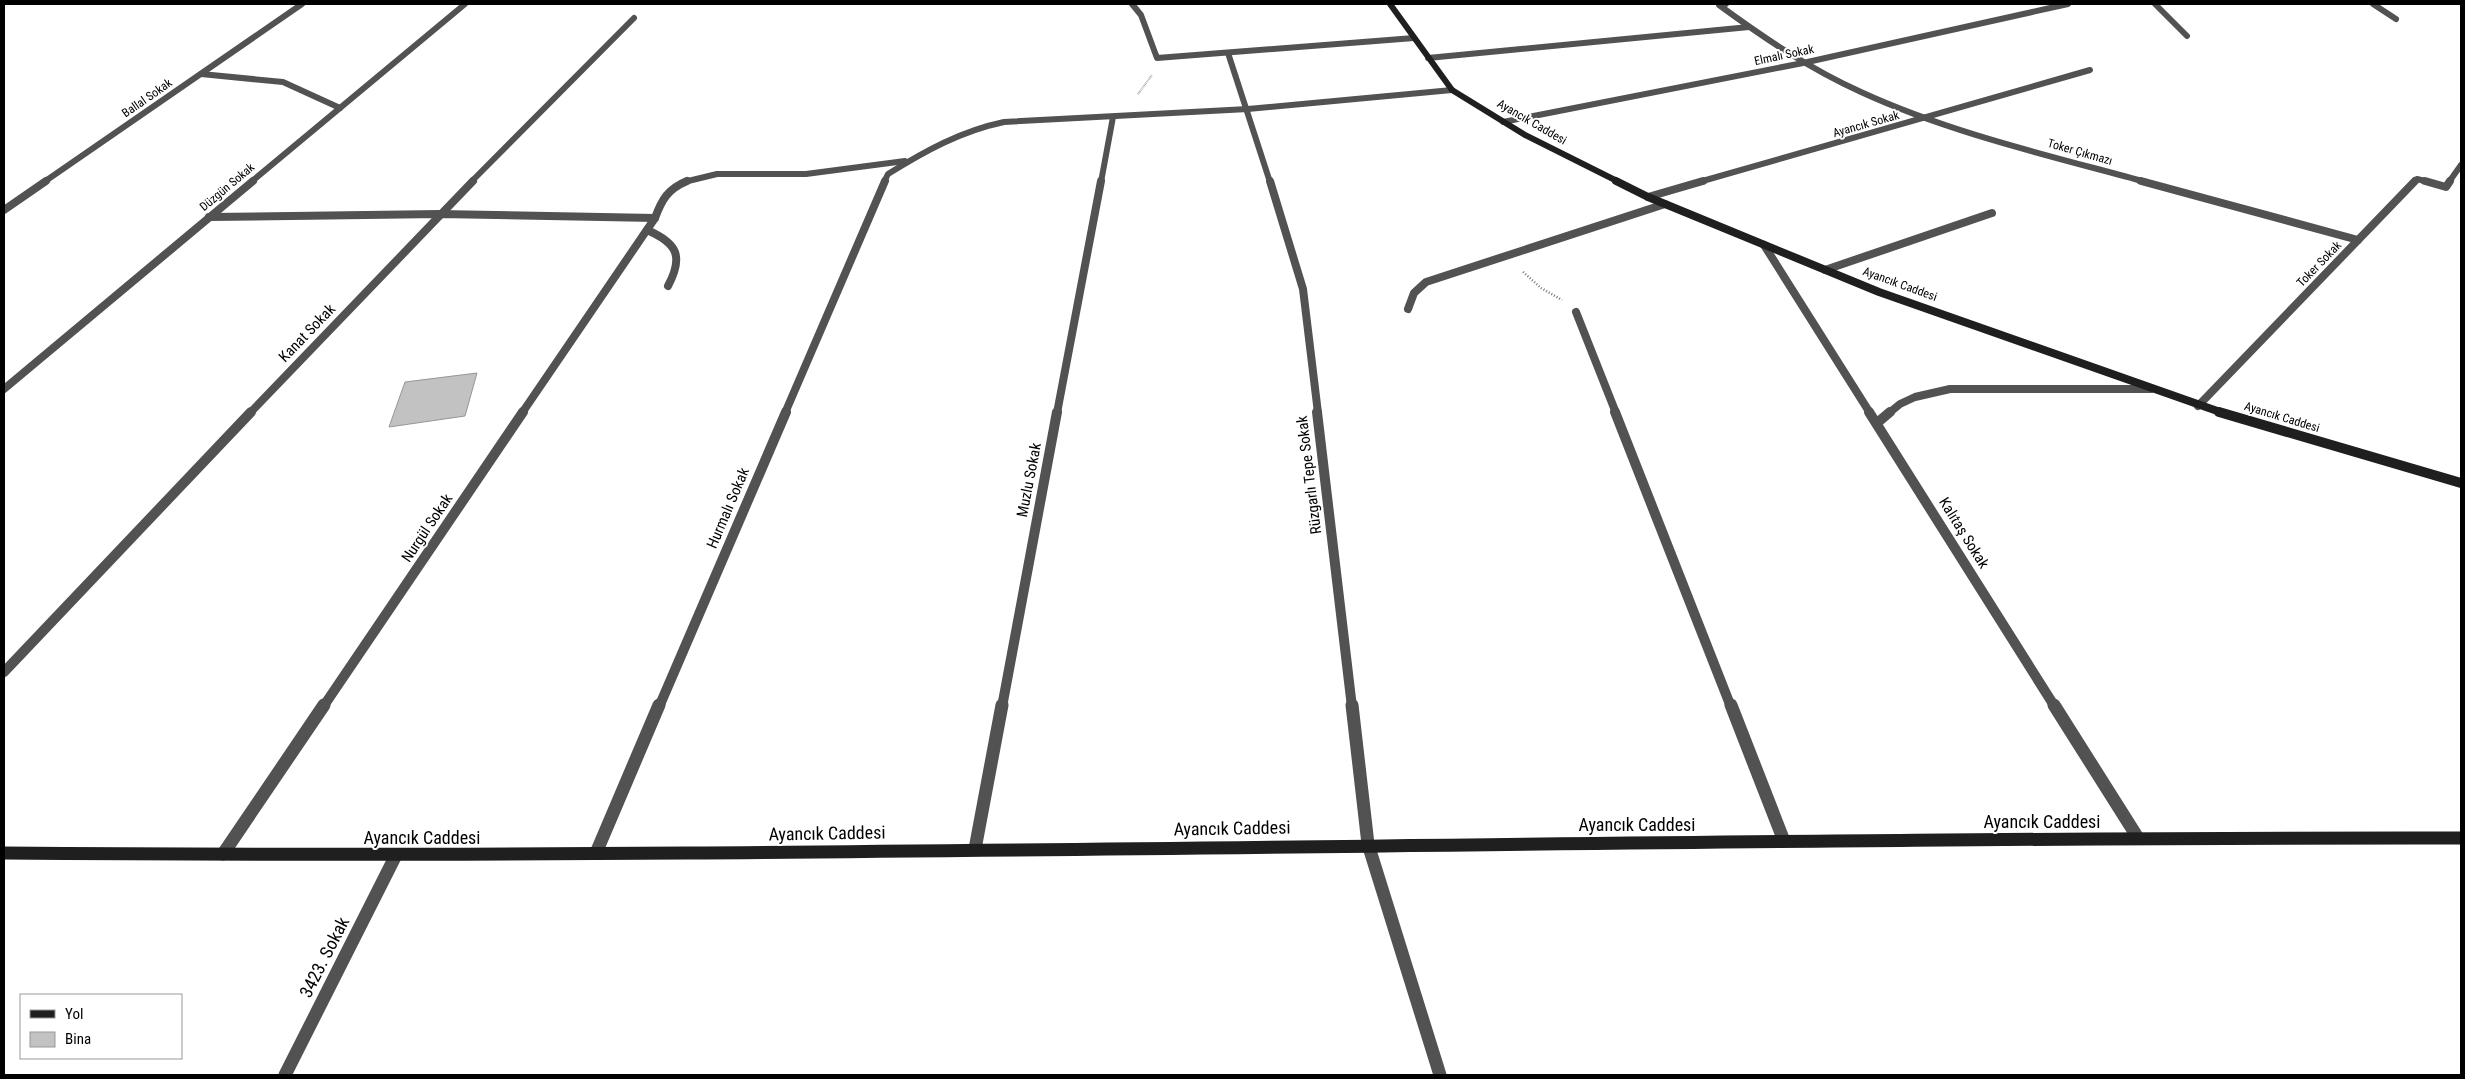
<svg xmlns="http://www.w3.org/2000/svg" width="2465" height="1079" font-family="'Roboto Condensed',sans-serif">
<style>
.building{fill:#c2c2c2;stroke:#969696}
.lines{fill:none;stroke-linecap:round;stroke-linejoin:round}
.path-far1{stroke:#747474;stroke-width:2;stroke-dasharray:0.5 1;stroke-linecap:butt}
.path{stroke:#747474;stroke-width:2.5;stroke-dasharray:1 2;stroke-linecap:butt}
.street-far3{stroke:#525252;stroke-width:6}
.street-far2{stroke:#525252;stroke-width:8}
.street-far1{stroke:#525252;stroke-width:10}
.street{stroke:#525252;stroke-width:13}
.secondary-far3{stroke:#1f1f1f;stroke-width:6}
.secondary-far2{stroke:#1f1f1f;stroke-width:8}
.secondary-far1{stroke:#1f1f1f;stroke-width:10}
.secondary{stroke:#1f1f1f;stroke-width:13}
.labels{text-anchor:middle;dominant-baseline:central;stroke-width:4;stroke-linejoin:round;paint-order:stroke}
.far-street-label{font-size:12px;fill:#000;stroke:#fff}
.street-label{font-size:15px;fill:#000;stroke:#fff}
.near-street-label{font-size:18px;fill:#000;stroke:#fff}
</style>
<rect width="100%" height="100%" fill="#fff"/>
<!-- building -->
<path class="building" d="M477,373L465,416L389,427L405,382Z"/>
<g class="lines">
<!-- path-far1 -->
<path class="path-far1" d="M1138,94L1152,75"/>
<!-- path -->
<path class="path" d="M1523,272L1541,288L1562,300"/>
<!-- street-far3 -->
<g class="street-far3">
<path d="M1132,4L1141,15L1157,58L1414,38"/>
<path d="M1726,4L1719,5C1764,38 1810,69 1861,92C1950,133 2051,156 2146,182"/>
<path d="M2155,4L2187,36"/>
<path d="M2373,4L2396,19"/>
<path d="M1228,53L1270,182"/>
<path d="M1428,58L1749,27"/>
<path d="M201,74L283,82L340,108"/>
<path d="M1503,122L1803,63L2068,4"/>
<path d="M44,182L302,4"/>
<path d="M251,182L465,4"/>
<path d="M471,182L634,18"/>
<path d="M684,182L717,174H806L905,161"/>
<path d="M884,182L888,174C925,151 961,131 1004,122L1248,109L1452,90"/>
<path d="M1101,182L1113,117"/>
<path d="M1699,182L2090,70"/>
<path d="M2414,182L2417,179L2429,182"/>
<path d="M2449,182L2461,165"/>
</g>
<!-- street-far2 -->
<g class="street-far2">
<path d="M1270,181L1303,289L1318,413"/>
<path d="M2141,181L2358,240"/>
<path d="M2425,181L2446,187L2450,181"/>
<path d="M1648,197L1703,181"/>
<path d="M4,210L46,181"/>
<path d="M209,217L440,214L655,218"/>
<path d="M647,230C677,243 684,256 668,286"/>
<path d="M1764,245L1870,413"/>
<path d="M1825,270L1992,213"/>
<path d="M1408,309L1414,293L1426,282L1665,204"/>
<path d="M1576,312L1616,413"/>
<path d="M4,389L253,181"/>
<path d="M2198,406L2415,181"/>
<path d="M250,413L473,181"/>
<path d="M522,413L655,218C662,199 668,189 687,181"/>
<path d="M785,413L885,181"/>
<path d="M1057,413L1101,181"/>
<path d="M1889,413L1900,404L1915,397L1950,389H2151"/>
</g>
<!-- street-far1 -->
<g class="street-far1">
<path d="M1317,412L1352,707"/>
<path d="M1615,412L1731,707"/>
<path d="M1869,412L2055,707"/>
<path d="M1877,423L1890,412"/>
<path d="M4,672L251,412"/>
<path d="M323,707L523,412"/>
<path d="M659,707L786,412"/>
<path d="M1002,707L1057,412"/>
</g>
<!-- street -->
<g class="street">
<path d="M1352,705L1368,844L1440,1075"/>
<path d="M1731,705L1784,841"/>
<path d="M2054,705L2138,838"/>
<path d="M975,849L1002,705"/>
<path d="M596,853L659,705"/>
<path d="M223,854L324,705"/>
<path d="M285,1075L396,855"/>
</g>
<!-- secondary-far3 -->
<path class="secondary-far3" d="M1390,4L1452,90L1525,135L1619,182"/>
<!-- secondary-far2 -->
<path class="secondary-far2" d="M1616,181L1648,197L1879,292L2223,413"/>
<!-- secondary-far1 -->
<path class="secondary-far1" d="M2219,412L2461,483"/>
<!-- secondary -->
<path class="secondary" d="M4,853C823,860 1642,837 2461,838"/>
</g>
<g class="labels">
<!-- far-street labels -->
<g class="far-street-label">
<text transform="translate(1784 55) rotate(-12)">Elmalı Sokak</text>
<text transform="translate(147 98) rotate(-35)">Ballal Sokak</text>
<text transform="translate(1532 122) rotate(30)">Ayancık Caddesi</text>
<text transform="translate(1866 124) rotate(-16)">Ayancık Sokak</text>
<text transform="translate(2080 152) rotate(16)">Toker Çıkmazı</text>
<text transform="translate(227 187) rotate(-40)">Düzgün Sokak</text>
<text transform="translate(2319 264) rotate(-46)">Toker Sokak</text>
<text transform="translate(1900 284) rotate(20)">Ayancık Caddesi</text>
<text transform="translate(2282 417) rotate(17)">Ayancık Caddesi</text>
</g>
<!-- street labels -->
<g class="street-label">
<text transform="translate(307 333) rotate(-46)">Kanat Sokak</text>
<text transform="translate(1309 475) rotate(-97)">Rüzgarlı Tepe Sokak</text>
<text transform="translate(1029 480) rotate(-79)">Muzlu Sokak</text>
<text transform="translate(728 508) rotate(-67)">Hurmalı Sokak</text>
<text transform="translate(427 528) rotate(-56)">Nurgül Sokak</text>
<text transform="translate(1964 533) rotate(58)">Kalıtaş Sokak</text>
</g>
<!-- near-street labels -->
<g class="near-street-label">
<text x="2042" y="821">Ayancık Caddesi</text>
<text x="1637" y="824">Ayancık Caddesi</text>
<text transform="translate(1232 828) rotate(-1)">Ayancık Caddesi</text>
<text transform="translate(827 833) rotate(-1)">Ayancık Caddesi</text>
<text x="422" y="837">Ayancık Caddesi</text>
<text transform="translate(324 957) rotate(-63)">3423. Sokak</text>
</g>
</g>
<!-- border -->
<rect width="2465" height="1079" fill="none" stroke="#000000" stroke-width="10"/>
<!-- legend -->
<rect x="20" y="994" width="162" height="65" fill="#ffffff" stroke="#999999"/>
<rect x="30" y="1010" width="25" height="8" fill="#1f1f1f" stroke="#999999"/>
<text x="65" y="1019" font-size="15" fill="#000000">Yol</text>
<rect x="30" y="1032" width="25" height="15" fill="#c2c2c2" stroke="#999999"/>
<text x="65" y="1044" font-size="15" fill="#000000">Bina</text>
</svg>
